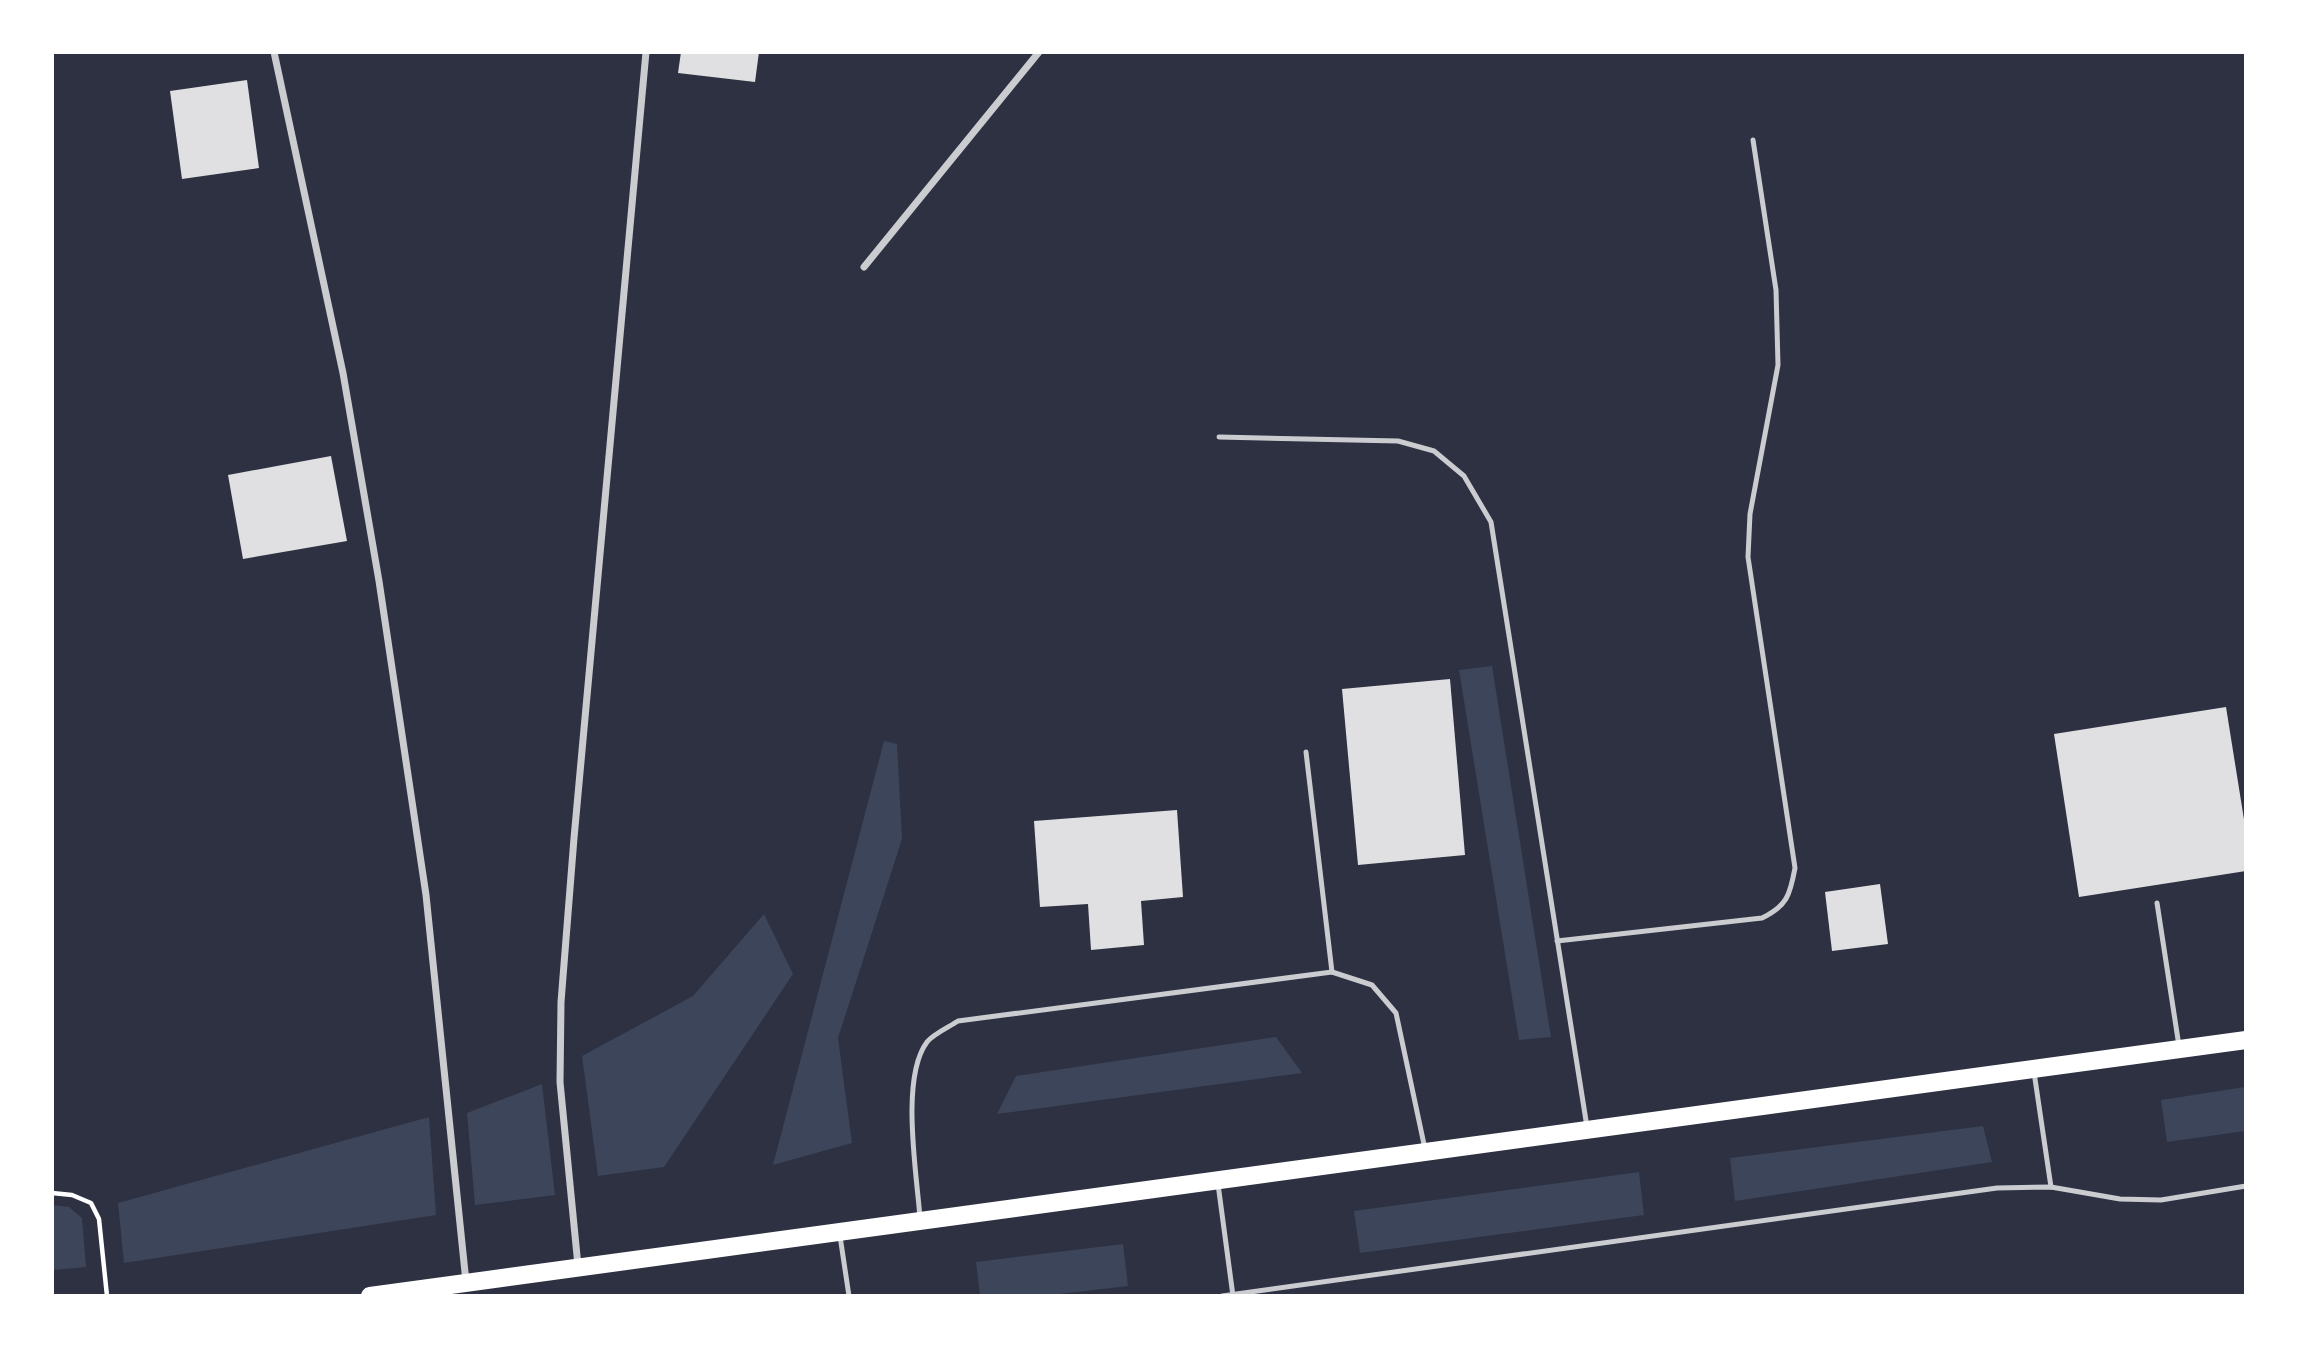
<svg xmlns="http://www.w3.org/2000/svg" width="2298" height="1348" font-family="Karla,sans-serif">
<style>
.green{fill:#3c4559}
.building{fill:#e0e0e3}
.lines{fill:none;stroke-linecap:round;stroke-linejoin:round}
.path{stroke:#fff;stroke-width:4.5}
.service{stroke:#caccd0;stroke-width:5}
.minor{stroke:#caccd0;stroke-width:7}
.primary{stroke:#fff;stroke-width:18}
</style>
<rect width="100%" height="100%" fill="#2d3142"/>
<!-- green -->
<g class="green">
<path d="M1492,666L1551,1037L1519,1040L1459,670Z"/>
<path d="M884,741L897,744L902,839L838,1038L852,1143L773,1165Z"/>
<path d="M764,914L793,974L664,1167L598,1176L582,1056L693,996Z"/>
<path d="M1276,1037L1302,1073L997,1114L1016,1076Z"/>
<path d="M542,1084L555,1195L475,1205L467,1113Z"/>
<path d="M2245,1087V1131L2167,1142L2161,1100Z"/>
<path d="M429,1117L436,1215L124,1263L118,1203Z"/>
<path d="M1983,1126L1992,1162L1735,1201L1730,1158Z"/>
<path d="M1639,1172L1644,1215L1360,1253L1354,1211Z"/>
<path d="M53,1205L69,1207L82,1218L86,1267L53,1270Z"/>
<path d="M1123,1244L1128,1286L1051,1295H980L976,1262Z"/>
</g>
<!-- building -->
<g class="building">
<path d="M681,52H759L755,82L678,73Z"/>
<path d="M247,80L259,168L182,179L170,91Z"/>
<path d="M331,456L347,541L243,559L228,475Z"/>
<path d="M1450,679L1465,855L1358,865L1342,689Z"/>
<path d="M2226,707L2246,832V871L2079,897L2054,734Z"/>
<path d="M1177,810L1183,897L1141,901L1144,945L1091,950L1088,904L1040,907L1034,821Z"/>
<path d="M1880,884L1888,944L1832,951L1825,892Z"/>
</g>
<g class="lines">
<!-- path -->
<path class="path" d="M52,1193L72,1195L91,1203L99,1219L107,1296"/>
<!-- service -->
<g class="service">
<path d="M1219,437L1398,441L1434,451L1464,476L1491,522L1587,1127"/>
<path d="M1306,752L1332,972"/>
<path d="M2157,903L2179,1046"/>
<path d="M1557,941L1762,918C1787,906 1790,895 1795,868L1748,557L1750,514L1778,365L1776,290L1753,140"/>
<path d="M2034,1072L2051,1187"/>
<path d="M1218,1184L1233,1296"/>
<path d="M920,1218C917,1175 900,1078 927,1042C933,1034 949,1027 958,1021L1332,972L1372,985L1396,1013L1425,1149"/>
<path d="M840,1236L849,1296"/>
<path d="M1222,1296L1997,1188L2051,1187L2120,1199L2161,1200L2246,1186"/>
</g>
<!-- minor -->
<g class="minor">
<path d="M274,52L343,373L379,581L426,895L466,1282"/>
<path d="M864,267L1039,52"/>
<path d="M578,1266L560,1082L561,1002L574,838L646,52"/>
</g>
<!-- primary -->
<path class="primary" d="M370,1296L2246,1040"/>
</g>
<!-- border -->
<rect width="2298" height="1348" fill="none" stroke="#ffffff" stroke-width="108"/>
</svg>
